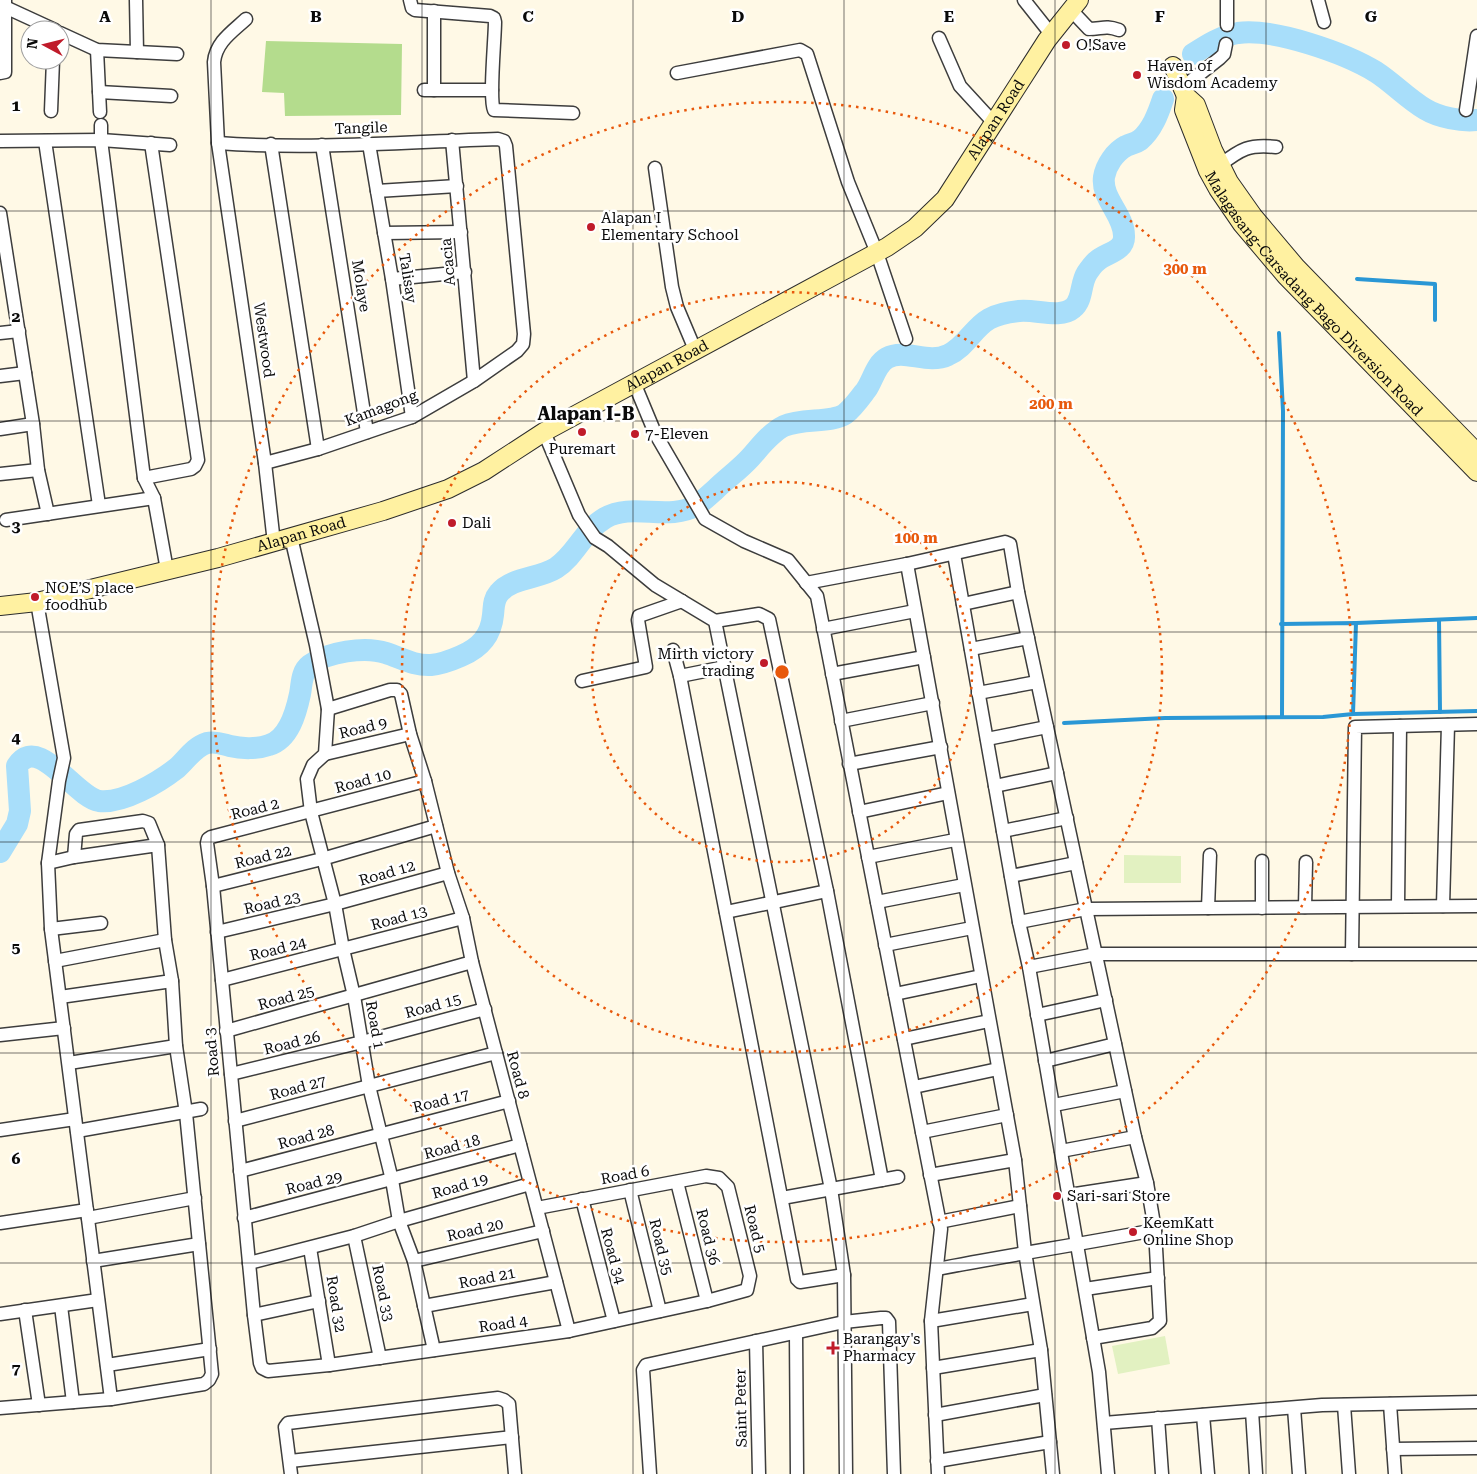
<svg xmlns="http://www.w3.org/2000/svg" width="1477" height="1474" font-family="'Roboto Serif',serif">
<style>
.forest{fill:#b4dc8d}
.pitch{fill:#e2f1c1}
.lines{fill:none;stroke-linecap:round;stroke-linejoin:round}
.stream{stroke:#2a97d5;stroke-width:4}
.river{stroke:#a8defa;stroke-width:22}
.street-casing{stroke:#3d3d3d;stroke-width:15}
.secondary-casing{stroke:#2c2c2c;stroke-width:20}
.street{stroke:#fff;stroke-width:12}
.secondary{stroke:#fff1a1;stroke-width:18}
.grid{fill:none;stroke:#0a0a0a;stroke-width:1;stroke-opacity:0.55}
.ring{fill:none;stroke:#e8590c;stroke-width:2.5;stroke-dasharray:2.5 5}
.poi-dot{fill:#c01b2a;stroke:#fff;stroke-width:2}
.labels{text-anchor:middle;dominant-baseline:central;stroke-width:5;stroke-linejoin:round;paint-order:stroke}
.poi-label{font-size:15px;fill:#0a0a0a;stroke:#fff;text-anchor:start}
.street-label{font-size:15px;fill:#0a0a0a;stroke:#fff}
.quarter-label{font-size:18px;font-weight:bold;fill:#0a0a0a;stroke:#fff}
.grid-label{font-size:16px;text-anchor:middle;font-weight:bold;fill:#0a0a0a;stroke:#fff;stroke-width:5;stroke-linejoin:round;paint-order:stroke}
.centre{fill:#e8590c;stroke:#fff;stroke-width:2.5}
.ring-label{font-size:15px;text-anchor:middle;font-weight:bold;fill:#e8590c;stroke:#fff;stroke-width:5;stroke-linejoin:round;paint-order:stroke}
</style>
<rect width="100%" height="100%" fill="#fff9e6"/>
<!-- forest -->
<path class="forest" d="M266,41L402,44L401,115L285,116L284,93L262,92Z"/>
<!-- pitch -->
<g class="pitch">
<path d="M1124,855L1181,856V883H1124Z"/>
<path d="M1165,1336L1170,1364L1118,1374L1112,1346Z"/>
</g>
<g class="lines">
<!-- stream -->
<g class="stream">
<path d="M1357,279L1435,284V320"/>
<path d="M1279,333L1283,411L1282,717"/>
<path d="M1439,620L1440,712"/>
<path d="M1356,623L1477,618"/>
<path d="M1281,624L1356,623L1353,714"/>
<path d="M1064,723L1165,718L1323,717L1353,714L1477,711"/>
</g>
<!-- river -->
<g class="river">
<path d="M1193,54C1207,45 1221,36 1238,33C1274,28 1345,53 1376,72C1393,83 1408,99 1425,109C1438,117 1462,122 1477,120"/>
<path d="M0,852L17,824L20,811L17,766C38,733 75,797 99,801C123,804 159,782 177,768C187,759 194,747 207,743C216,741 222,744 230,746C242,749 258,749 269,745C289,739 296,713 300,694C302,684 301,672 310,665C327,652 365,646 386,653C401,658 415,666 431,665C441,664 452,660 461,656C480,648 491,636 493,615C494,607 493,600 499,593C512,577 539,579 556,568C576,555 583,531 605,518C633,502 668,522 697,505C703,501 709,495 715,490C726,479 739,470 750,458C760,447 770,433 784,426C802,418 832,423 845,414C853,408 860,398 866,390C873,380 876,364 887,358C905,348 927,365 948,355C966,347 973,328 989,319C998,314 1009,312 1019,311C1036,309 1060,319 1073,308C1083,300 1080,284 1087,273C1089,270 1094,263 1097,261C1106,253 1125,251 1124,236C1124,214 1101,199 1104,177C1106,165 1115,152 1126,146C1133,143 1134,144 1140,140C1152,130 1158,114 1163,99"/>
</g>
<defs>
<g id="street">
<path d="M136,0L137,52"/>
<path d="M410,0L412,8L415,10L490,16L494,18L495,22C495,38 489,99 494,110L573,113"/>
<path d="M1024,0L1051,34"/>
<path d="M1318,0L1324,22"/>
<path d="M5,7L55,30"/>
<path d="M1071,10L1089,29C1102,29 1105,25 1119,30"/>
<path d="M246,19C232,32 216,42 214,62L218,143L265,463L274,543"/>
<path d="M1227,25V0"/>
<path d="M60,33L97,50L177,54"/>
<path d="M939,38L960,86L994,123"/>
<path d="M97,50L100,112"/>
<path d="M0,73L5,72V0"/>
<path d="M677,73L800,50L807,54L848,182L877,253L906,339"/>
<path d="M1182,88L1220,58L1224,54L1226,44"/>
<path d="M424,90H492"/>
<path d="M434,90V11"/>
<path d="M99,92L171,96"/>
<path d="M1466,110L1477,36"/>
<path d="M51,111L53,60"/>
<path d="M101,125V140L144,478L154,498L167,570"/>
<path d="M452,140L474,381"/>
<path d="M0,141L101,140L170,145"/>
<path d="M45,141L99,505"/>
<path d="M218,143C311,150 405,142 498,139L504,141L506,146L524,334L523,344L517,351L474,381L412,417L318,449L265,463"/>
<path d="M271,144L318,449"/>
<path d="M369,144L392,279L412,417"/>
<path d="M322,145L367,432"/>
<path d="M1220,165C1241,149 1249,144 1276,147"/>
<path d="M655,168L672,287L677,307L696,352"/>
<path d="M377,191L457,186"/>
<path d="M0,213L33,424L38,470L48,514"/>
<path d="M384,233L461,232"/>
<path d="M392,279L465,272"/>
<path d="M0,333L19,331"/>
<path d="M0,376L25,373"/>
<path d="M635,385L655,433L705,519L744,541L788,560L817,596L941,1229L931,1321L938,1474"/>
<path d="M0,429L33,424"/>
<path d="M544,432L579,515L595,538L608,546L655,585L715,621L831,1189L844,1275L846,1474"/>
<path d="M0,474L38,470"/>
<path d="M144,478L191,469L195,466L198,460L151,143"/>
<path d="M6,520L154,498"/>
<path d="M291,537L316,645L328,709L325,754L313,765L307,779L311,812L335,904L343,949L354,996L369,1086L392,1180L399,1221L414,1261L434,1350"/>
<path d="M954,554L1019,922L1029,967L1099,1372L1108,1474"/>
<path d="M907,564L1015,1160L1025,1252L1041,1350L1053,1474"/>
<path d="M806,583L907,564L1005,542L1010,544L1018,592L1135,1137L1147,1183L1155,1230C1082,1244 1009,1255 937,1269"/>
<path d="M37,602L64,758L59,781L48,863L51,929L111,1399"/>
<path d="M963,604L1018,592"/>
<path d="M715,621L759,614L769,619L827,891L882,1180"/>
<path d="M823,629L915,611"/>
<path d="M971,649L1028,638"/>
<path d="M673,650L680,676L797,1279L800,1282L844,1275"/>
<path d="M832,674L924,657"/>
<path d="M680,676L725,667"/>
<path d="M582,681L646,667L638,620L639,616L682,601"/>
<path d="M978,693L1037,682"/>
<path d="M328,709L390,690H397L401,694L410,734L425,781L448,873L463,918L472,962L569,1331"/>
<path d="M841,721L933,703"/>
<path d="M987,739L1047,727"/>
<path d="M325,754L410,734"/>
<path d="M849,764L941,747"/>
<path d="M425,781L211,837L208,839L207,843L213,886L254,1315L260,1363L262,1368L268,1371L329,1365L569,1331L707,1301L747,1290L750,1276L728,1187L719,1178L706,1176L537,1208"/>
<path d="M995,786L1057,773"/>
<path d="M859,812L948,793"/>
<path d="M1003,831L1067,818"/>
<path d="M74,857L76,834L79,830L143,821L149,823L158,845"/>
<path d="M868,857L955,840"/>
<path d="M1011,876L1076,863"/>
<path d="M213,886L322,859L436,826"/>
<path d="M877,902L964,885"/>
<path d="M1398,906L1400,726"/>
<path d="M1443,906L1448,725"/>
<path d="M1305,907L1306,862"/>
<path d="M1208,908L1210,855"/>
<path d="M1262,908V861"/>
<path d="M726,912L827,891"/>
<path d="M1019,922L1086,909L1477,906"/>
<path d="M51,929L101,923"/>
<path d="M217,932L335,904L448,873"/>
<path d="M885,945L972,928"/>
<path d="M1352,954L1355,727L1477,724"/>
<path d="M55,961L165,940"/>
<path d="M1029,967L1096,954H1477"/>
<path d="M222,980L463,918"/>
<path d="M895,994L981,976"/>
<path d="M60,997L172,981"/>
<path d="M1037,1015L1106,1000"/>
<path d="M226,1031L472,962"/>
<path d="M0,1035L64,1028"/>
<path d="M904,1039L989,1021"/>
<path d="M1045,1061L1115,1044"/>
<path d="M69,1063L176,1046"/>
<path d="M231,1074L362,1042L485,1009"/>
<path d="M914,1087L998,1069"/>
<path d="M1054,1105L1125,1091"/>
<path d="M235,1121L496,1053"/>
<path d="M0,1130L75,1119"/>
<path d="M77,1131L201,1109"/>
<path d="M922,1132L1007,1115"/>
<path d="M1061,1151L1135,1137"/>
<path d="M240,1171L509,1101"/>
<path d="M930,1175L1015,1160"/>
<path d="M677,1182L707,1301"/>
<path d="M630,1190L660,1311"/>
<path d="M1069,1195L1147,1183"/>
<path d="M782,1198L898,1177"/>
<path d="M582,1199L614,1321"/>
<path d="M88,1218L195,1198"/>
<path d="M244,1218L520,1145"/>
<path d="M939,1222L1020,1206"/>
<path d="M0,1223L87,1210"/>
<path d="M354,1236L380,1358"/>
<path d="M310,1248L329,1365"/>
<path d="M93,1261L199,1244"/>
<path d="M414,1261L543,1231"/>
<path d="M249,1263L354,1236L399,1221L530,1184"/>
<path d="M1085,1289L1158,1278"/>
<path d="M61,1306L73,1402"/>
<path d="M424,1306L556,1282"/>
<path d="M25,1310L39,1405"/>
<path d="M0,1314L98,1300"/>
<path d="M254,1315L319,1301"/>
<path d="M931,1321L1033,1304"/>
<path d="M796,1333L797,1474"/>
<path d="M1093,1338L1152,1328L1160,1321L1155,1230"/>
<path d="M756,1341L759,1474"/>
<path d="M107,1365L210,1349"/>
<path d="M933,1368L1041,1350"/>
<path d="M1390,1404L1395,1474"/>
<path d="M1344,1405L1349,1474"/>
<path d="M0,1408L111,1399L204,1384L209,1380L212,1374L186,1113L176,1046L172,981L165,940L158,845L74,857L48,863"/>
<path d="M1294,1408L1299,1474"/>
<path d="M1252,1411L1256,1474"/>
<path d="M935,1415L1045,1395"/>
<path d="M1203,1415L1208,1474"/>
<path d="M1158,1418L1162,1474"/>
<path d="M1104,1423L1322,1405L1477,1402"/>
<path d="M1393,1449L1477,1448"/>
<path d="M290,1461L512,1437"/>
<path d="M937,1461L1050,1442"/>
<path d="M291,1474L285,1427L288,1423L498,1398L504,1400L509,1404L515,1474"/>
<path d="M650,1474L643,1370L646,1365L844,1322L881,1318H886L889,1322L894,1474"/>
</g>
<g id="secondary">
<path d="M1173,66L1186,96L1196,105L1213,150L1229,182L1253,216L1296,267L1477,453"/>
<path id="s1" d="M1186,96L1184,110L1208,171L1218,189L1242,224L1286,276L1477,472"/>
<path id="s2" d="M0,606L37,602L218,558L383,511L448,489L484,471L544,432L887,247L915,228L945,199L1047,40L1079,0"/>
</g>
</defs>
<!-- street casing -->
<use href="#street" class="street-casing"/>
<!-- secondary casing -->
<use href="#secondary" class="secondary-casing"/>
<!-- street -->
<use href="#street" class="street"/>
<!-- secondary -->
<use href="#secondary" class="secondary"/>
</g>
<!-- grid -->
<path class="grid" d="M211,0V1474M422,0V1474M633,0V1474M844,0V1474M1055,0V1474M1266,0V1474M0,211H1477M0,421H1477M0,632H1477M0,842H1477M0,1053H1477M0,1263H1477"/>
<!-- distance rings -->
<g class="ring">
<circle cx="782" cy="672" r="190"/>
<circle cx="782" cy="672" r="380"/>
<circle cx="782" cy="672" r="570"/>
</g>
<!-- markers -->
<g class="poi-dot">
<circle cx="1066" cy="45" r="5"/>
<circle cx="1137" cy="75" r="5"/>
<circle cx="591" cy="227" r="5"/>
<circle cx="582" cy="432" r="5"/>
<circle cx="635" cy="434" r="5"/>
<circle cx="452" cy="523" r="5"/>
<circle cx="35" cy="597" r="5"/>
<circle cx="764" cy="663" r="5"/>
<circle cx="1057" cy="1196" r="5"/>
<circle cx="1133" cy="1232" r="5"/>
<path d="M830.5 1340.5h5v5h5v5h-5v5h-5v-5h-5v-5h5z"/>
</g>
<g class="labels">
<!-- poi labels -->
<g class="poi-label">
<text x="1076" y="45">O!Save</text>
<text x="1147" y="66">Haven of<tspan x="1147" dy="17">Wisdom Academy</tspan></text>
<text x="601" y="218">Alapan I<tspan x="601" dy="17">Elementary School</tspan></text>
<text x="645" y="434">7-Eleven</text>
<text x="582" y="449" text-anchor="middle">Puremart</text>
<text x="462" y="523">Dali</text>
<text x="45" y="588">NOE’S place<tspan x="45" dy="17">foodhub</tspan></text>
<text x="754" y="654" text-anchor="end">Mirth victory<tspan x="754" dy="17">trading</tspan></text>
<text x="1067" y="1196">Sari-sari Store</text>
<text x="1143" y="1223">KeemKatt<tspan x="1143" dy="17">Online Shop</tspan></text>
<text x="843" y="1339">Barangay's<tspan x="843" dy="17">Pharmacy</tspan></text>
</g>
<!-- street labels -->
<g class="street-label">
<text stroke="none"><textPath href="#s2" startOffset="1135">Alapan Road</textPath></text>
<text transform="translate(361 128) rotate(-2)">Tangile</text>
<text transform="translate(448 262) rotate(-95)">Acacia</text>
<text transform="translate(408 278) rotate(81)">Talisay</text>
<text transform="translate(361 286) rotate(81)">Molaye</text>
<text stroke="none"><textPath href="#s1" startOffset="242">Malagasang-Carsadang Bago Diversion Road</textPath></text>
<text transform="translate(264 340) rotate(82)">Westwood</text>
<text stroke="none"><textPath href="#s2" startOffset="715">Alapan Road</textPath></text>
<text transform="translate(381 408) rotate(-21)">Kamagong</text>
<text stroke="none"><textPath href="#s2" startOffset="310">Alapan Road</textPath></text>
<text transform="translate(363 728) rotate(-14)">Road 9</text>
<text transform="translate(363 781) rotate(-15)">Road 10</text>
<text transform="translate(255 809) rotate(-14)">Road 2</text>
<text transform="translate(263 857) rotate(-14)">Road 22</text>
<text transform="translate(387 873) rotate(-16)">Road 12</text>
<text transform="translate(272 903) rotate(-13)">Road 23</text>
<text transform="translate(399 918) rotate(-15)">Road 13</text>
<text transform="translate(278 949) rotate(-14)">Road 24</text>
<text transform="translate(286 998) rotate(-15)">Road 25</text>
<text transform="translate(433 1006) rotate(-15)">Road 15</text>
<text transform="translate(375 1025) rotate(80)">Road 1</text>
<text transform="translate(292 1043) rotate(-14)">Road 26</text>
<text transform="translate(212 1052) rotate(-95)">Road 3</text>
<text transform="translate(518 1075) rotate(75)">Road 8</text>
<text transform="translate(298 1088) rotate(-15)">Road 27</text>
<text transform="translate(441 1101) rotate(-14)">Road 17</text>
<text transform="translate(306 1137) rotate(-15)">Road 28</text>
<text transform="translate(452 1147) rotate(-15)">Road 18</text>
<text transform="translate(625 1175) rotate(-10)">Road 6</text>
<text transform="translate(314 1183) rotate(-14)">Road 29</text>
<text transform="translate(460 1186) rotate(-16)">Road 19</text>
<text transform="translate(755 1229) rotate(76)">Road 5</text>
<text transform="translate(475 1230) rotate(-13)">Road 20</text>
<text transform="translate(708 1237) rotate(76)">Road 36</text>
<text transform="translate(661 1247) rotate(76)">Road 35</text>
<text transform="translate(613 1256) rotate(75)">Road 34</text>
<text transform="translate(487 1278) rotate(-11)">Road 21</text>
<text transform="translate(383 1293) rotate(78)">Road 33</text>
<text transform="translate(336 1304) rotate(81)">Road 32</text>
<text transform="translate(503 1324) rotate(-8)">Road 4</text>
<text transform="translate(741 1408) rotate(-91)">Saint Peter</text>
</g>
<!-- quarter labels -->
<g class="quarter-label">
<text x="586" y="413">Alapan I-B</text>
</g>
</g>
<g class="grid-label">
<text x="105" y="22">A</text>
<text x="316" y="22">B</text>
<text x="528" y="22">C</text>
<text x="738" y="22">D</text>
<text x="949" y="22">E</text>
<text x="1160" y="22">F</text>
<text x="1371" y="22">G</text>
<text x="16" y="111">1</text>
<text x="16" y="322">2</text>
<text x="16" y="532">3</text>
<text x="16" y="743">4</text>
<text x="16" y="953">5</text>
<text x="16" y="1164">6</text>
<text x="16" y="1374">7</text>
</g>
<circle cx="782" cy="672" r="8" class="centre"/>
<g class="ring-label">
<text x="1185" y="274">300 m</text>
<text x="1051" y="409">200 m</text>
<text x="916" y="543">100 m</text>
</g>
<!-- north arrow -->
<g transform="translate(45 45) rotate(277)"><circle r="24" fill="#ffffff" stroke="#9d9d9d"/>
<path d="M0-4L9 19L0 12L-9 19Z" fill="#c01b2a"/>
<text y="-8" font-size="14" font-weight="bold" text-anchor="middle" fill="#0a0a0a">N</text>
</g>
</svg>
